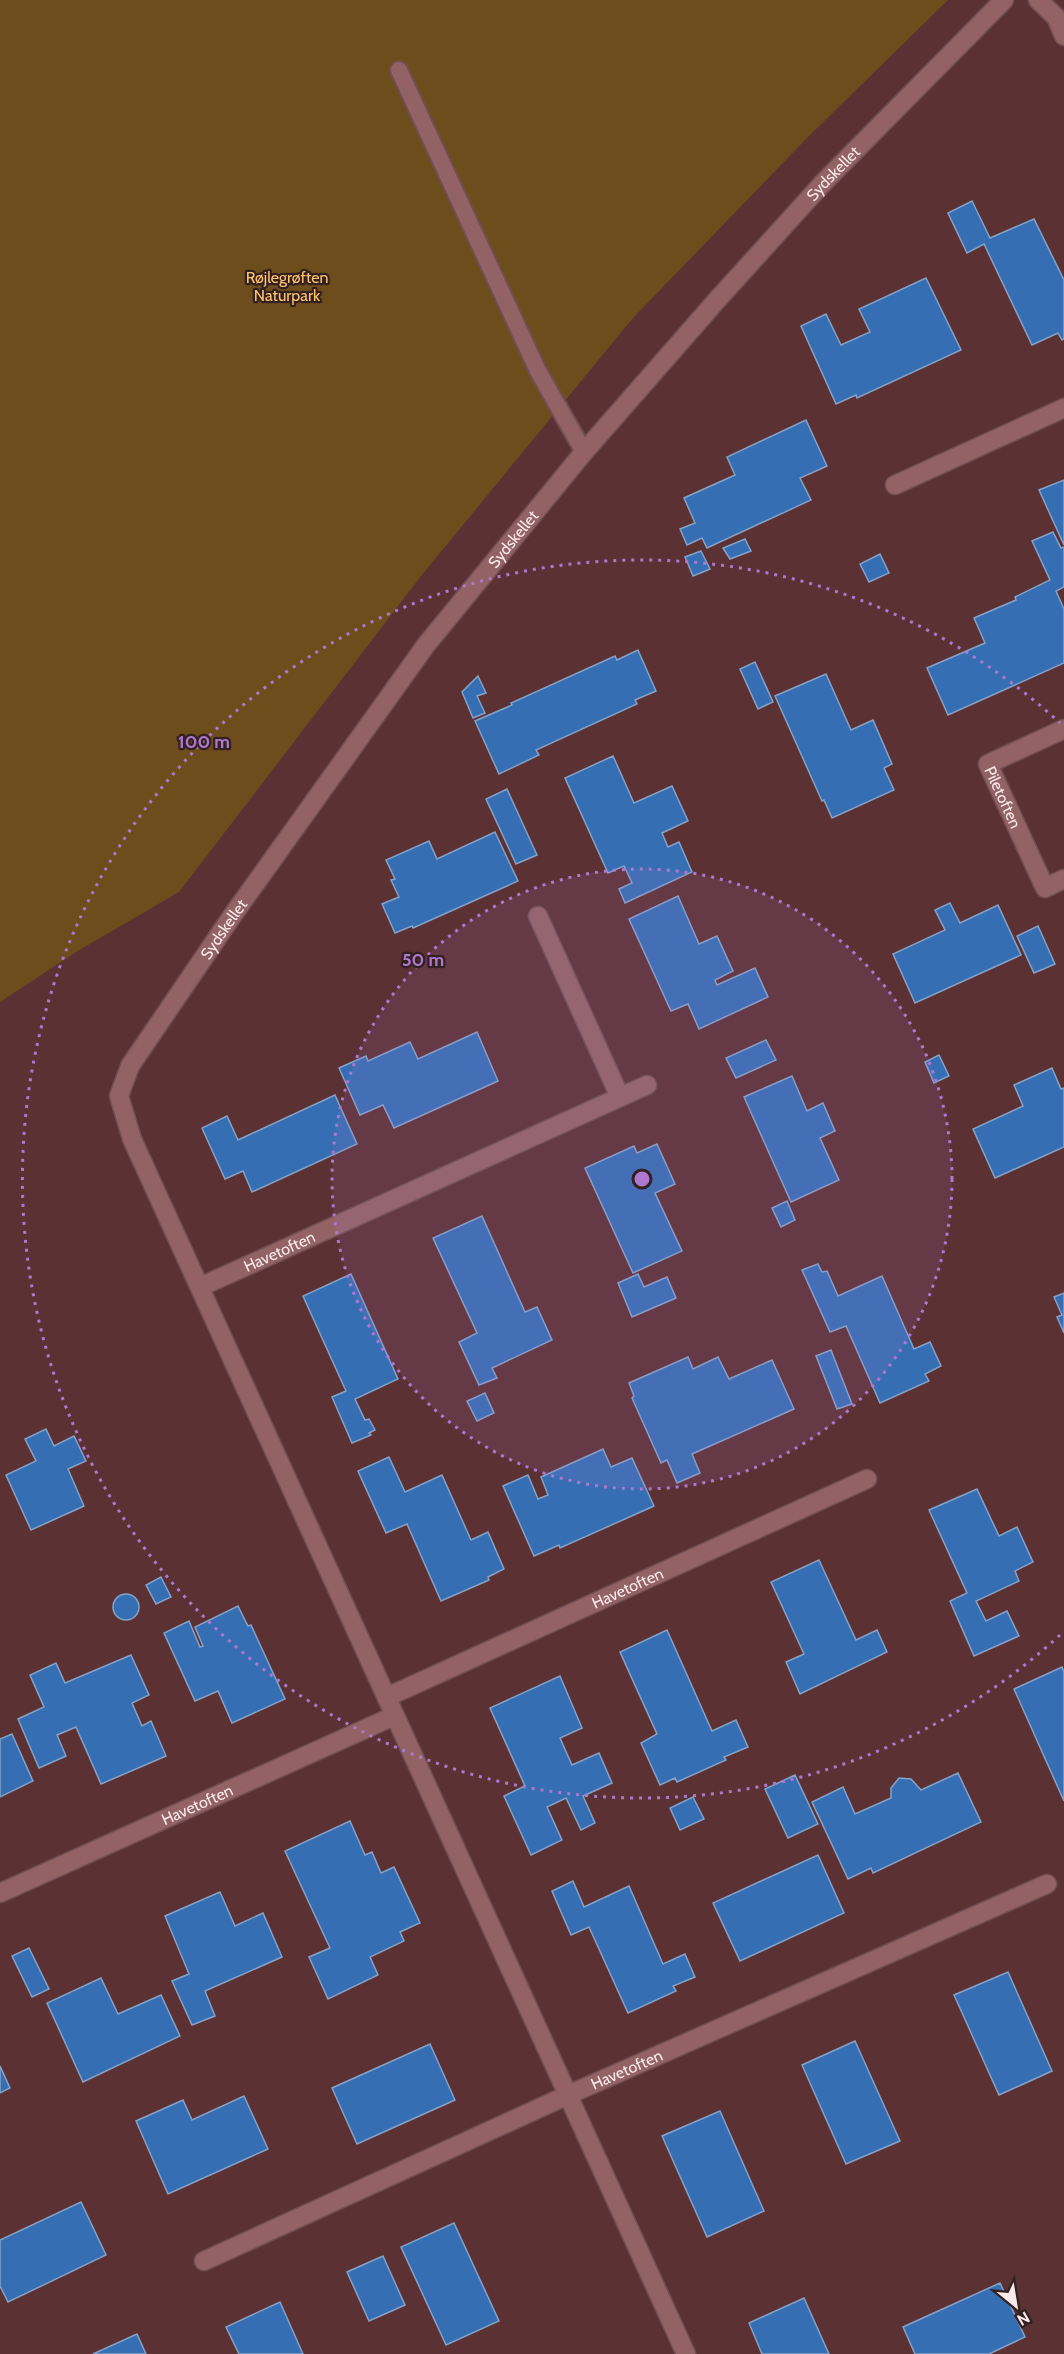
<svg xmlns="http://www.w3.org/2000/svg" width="1064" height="2354" font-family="Cabin,sans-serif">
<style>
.green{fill:#6d4d1b}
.building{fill:#366eb3;stroke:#86a2c7;stroke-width:1.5}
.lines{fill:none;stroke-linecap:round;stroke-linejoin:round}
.lane-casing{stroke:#704e52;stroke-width:20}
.street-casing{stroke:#704e52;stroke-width:21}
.lane{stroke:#926265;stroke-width:16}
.street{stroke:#926265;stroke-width:18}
.ring{fill:none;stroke:#ae78d1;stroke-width:3;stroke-dasharray:3 6}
.labels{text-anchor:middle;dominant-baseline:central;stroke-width:4.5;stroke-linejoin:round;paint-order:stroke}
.street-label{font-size:16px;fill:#fbeaeb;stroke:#342021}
.park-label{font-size:16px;fill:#fec46e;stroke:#342021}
.centre{fill:#ae78d1;stroke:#342021;stroke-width:3}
.ring-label{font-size:18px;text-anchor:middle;font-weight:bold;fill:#ae78d1;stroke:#342021;stroke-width:4.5;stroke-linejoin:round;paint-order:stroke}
</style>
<rect width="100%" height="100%" fill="#5c3134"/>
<!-- green -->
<path class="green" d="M0,0H948L809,136L633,318L421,576L179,892L76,952L0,1002Z"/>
<!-- building -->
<g class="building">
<path d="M972,201L990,238L1034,219L1064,280V339L1062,340L1058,333L1032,345L984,244L967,253L948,213Z"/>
<path d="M926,278L961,350L857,398L856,395L836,404L801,326L826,314L841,345L870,332L859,309Z"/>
<path d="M806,420L827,466L800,478L811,500L707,548L702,538L687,545L680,529L695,523L684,498L735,475L727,457Z"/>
<path d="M1064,480V545L1039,490Z"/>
<path d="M1053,532L1061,548L1064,547V587L1056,591L1064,609V663L948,715L927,668L985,643L974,618L1016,600L1015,597L1050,580L1032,541Z"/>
<path d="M745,539L751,551L730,559L723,548Z"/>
<path d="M701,551L710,569L693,576L685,557Z"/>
<path d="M880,554L889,573L869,582L860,564Z"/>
<path d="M638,650L656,691L635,700L637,704L536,750L539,755L499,774L475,721L512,705L511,703L615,656L617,660Z"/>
<path d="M755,662L773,702L758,709L740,669Z"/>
<path d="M826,674L851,730L873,720L892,764L884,768L894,790L832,818L824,800L822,801L775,696Z"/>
<path d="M478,676L486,693L477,696L485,713L473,718L462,692Z"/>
<path d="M613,756L634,803L672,786L688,821L662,833L668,847L679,842L692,872L625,903L619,889L632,883L624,866L608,873L565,778Z"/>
<path d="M507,789L537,855L516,864L486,799Z"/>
<path d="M495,832L518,881L413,928L412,926L395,933L382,904L399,897L391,880L395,879L386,860L429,841L437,859Z"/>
<path d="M678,896L699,944L717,936L733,971L715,980L717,985L755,968L768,997L699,1029L688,1004L671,1011L629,919Z"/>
<path d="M950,903L960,923L998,905L1021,955L915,1003L893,954L945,930L935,910Z"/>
<path d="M1038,926L1055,964L1034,973L1017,936Z"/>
<path d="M477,1032L498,1081L394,1128L383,1105L360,1115L339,1068L366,1056L368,1061L410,1042L418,1059Z"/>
<path d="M766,1040L776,1060L736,1078L726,1058Z"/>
<path d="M939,1055L949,1076L934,1083L925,1062Z"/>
<path d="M1052,1068L1061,1089L1064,1088V1147L995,1178L973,1129L1023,1106L1014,1085Z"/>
<path d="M792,1076L807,1111L823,1103L835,1131L820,1138L839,1180L791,1202L744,1097Z"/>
<path d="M335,1095L357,1144L252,1192L243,1171L225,1179L202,1128L227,1116L238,1140Z"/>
<path d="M657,1144L675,1184L655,1193L682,1251L633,1273L585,1168L634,1146L637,1153Z"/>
<path d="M787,1201L795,1220L781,1227L772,1208Z"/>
<path d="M482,1216L525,1312L537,1307L552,1340L492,1368L497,1378L479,1385L459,1342L477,1333L433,1238Z"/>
<path d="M818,1264L822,1272L827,1271L838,1296L882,1276L914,1349L930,1342L941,1366L925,1374L929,1381L880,1403L846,1326L830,1332L802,1270Z"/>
<path d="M351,1274L398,1379L355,1399L365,1420L369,1419L375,1430L369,1433L371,1435L352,1443L332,1397L346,1391L303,1296Z"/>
<path d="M638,1274L644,1287L667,1277L676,1298L632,1317L618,1283Z"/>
<path d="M1064,1293V1333L1057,1317L1062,1315L1054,1297Z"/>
<path d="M831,1350L852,1404L837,1409L816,1356Z"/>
<path d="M688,1357L693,1369L718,1357L729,1379L772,1360L794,1409L692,1454L700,1473L677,1483L667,1460L661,1463L632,1398L634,1396L629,1383Z"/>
<path d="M485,1393L494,1413L477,1421L467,1401Z"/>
<path d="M46,1429L54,1446L74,1436L86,1461L68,1469L84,1506L31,1530L6,1475L36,1461L25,1439Z"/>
<path d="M603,1449L611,1467L632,1458L654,1506L560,1548L559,1545L534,1556L503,1486L528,1475L538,1499L548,1495L541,1477Z"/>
<path d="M389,1457L405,1492L442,1475L471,1540L488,1532L504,1569L488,1577L489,1580L441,1601L407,1524L386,1533L358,1471Z"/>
<path d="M977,1489L999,1536L1017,1527L1033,1562L1015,1571L1019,1581L976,1601L986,1621L1007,1611L1019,1636L974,1656L950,1601L967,1593L929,1510Z"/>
<path d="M819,1560L856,1640L877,1630L887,1652L800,1694L786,1662L804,1654L771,1582Z"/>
<path d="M161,1577L171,1597L156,1604L146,1585Z"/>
<circle cx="126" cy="1607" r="13"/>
<path d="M238,1606L248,1626L251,1625L285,1699L232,1723L218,1691L195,1701L164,1633L189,1621L200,1647L203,1646L195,1627Z"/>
<path d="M667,1630L712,1731L736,1720L748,1747L724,1757L726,1760L677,1782L675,1778L660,1785L641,1743L657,1734L620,1652Z"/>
<path d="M131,1655L149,1695L132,1703L142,1726L151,1721L166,1756L101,1784L76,1727L57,1735L66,1756L39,1768L18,1719L44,1707L30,1675L56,1663L65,1683Z"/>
<path d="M1062,1667L1064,1672V1801L1014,1689Z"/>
<path d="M560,1676L582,1728L560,1738L572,1765L599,1753L612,1783L583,1796L595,1823L581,1830L566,1798L547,1807L562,1840L531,1855L504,1796L525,1786L490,1708Z"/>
<path d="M12,1734L33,1781L0,1797V1739Z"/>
<path d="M958,1773L981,1822L873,1873L871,1868L848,1879L812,1802L843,1787L855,1814L891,1798V1788L899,1778L911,1779L921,1790Z"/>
<path d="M795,1775L818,1824L788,1838L765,1789Z"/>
<path d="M693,1797L704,1819L680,1830L670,1808Z"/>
<path d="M350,1821L365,1855L372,1852L381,1873L394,1867L420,1923L400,1932L404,1941L370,1957L378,1975L328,1999L309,1957L330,1948L285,1851Z"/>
<path d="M818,1855L844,1913L740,1961L713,1903Z"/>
<path d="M573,1881L584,1907L629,1886L663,1964L685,1954L695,1977L673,1986L676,1991L628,2013L589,1927L571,1935L552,1891Z"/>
<path d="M220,1892L235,1926L263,1913L282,1957L205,1991L215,2016L192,2025L172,1981L189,1974L165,1916Z"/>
<path d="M29,1948L49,1989L32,1997L12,1956Z"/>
<path d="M1008,1972L1052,2071L999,2095L954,1995Z"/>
<path d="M101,1978L118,2014L161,1995L180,2036L83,2082L47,2003Z"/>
<path d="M855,2041L900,2141L846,2164L802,2065Z"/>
<path d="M430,2044L455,2100L357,2144L332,2088Z"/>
<path d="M0,2066L10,2088L0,2093Z"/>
<path d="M244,2096L268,2149L168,2194L136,2121L183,2100L192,2120Z"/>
<path d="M720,2111L764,2211L707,2237L662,2136Z"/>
<path d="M81,2202L106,2255L8,2302L0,2286V2240Z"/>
<path d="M454,2223L499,2321L446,2345L401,2247Z"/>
<path d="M383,2256L405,2305L369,2321L347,2272Z"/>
<path d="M1000,2283L1025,2337L989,2354H915L903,2327Z"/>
<path d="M804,2298L829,2354H762L749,2323Z"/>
<path d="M280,2302L303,2354H239L226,2327Z"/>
<path d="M137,2334L146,2354H93Z"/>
</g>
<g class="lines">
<defs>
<path id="lane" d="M399,70L538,371L584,452"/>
<g id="street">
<path d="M1038,0L1056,17L1064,36"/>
<path d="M895,485L1064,408"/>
<path id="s1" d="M1064,729L988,764L1045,888L1064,879"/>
<path d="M538,916L620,1097"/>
<path id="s2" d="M200,1287L647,1085"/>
<path id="s3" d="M387,1697L867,1479"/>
<path id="s4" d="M0,1893L394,1716"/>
<path id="s5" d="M204,2261L568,2095L1047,1884"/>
<path id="s6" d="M686,2354L132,1139L119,1096L130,1066L230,919L426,645L584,452L717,300L822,184L1004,0"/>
</g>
</defs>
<!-- lane casing -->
<use href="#lane" class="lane-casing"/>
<!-- street casing -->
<use href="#street" class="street-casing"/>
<!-- lane -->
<use href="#lane" class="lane"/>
<!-- street -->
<use href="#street" class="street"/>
</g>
<!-- distance rings -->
<circle cx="642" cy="1179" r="310" fill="#ae78d1" fill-opacity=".12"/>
<g class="ring">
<circle cx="642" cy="1179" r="310"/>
<path d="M1060 1635A619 619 0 1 1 1060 723"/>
</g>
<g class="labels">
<!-- street labels -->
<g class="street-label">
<text stroke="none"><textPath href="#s6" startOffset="2550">Sydskellet</textPath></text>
<text stroke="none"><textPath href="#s6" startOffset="2064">Sydskellet</textPath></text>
<text stroke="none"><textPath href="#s1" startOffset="120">Piletoften</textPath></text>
<text stroke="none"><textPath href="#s6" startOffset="1578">Sydskellet</textPath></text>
<text stroke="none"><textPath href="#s2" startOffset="87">Havetoften</textPath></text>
<text stroke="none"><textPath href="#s3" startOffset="264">Havetoften</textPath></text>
<text stroke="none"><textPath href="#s4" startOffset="216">Havetoften</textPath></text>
<text stroke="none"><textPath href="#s5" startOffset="464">Havetoften</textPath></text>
</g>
<!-- park labels -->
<g class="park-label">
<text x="287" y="277">Røjlegrøften<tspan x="287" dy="18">Naturpark</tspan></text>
</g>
</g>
<circle cx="642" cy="1179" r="9" class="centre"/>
<g class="ring-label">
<text x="204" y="748">100 m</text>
<text x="423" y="966">50 m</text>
</g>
<!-- north arrow -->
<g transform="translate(1016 2306) rotate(150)" stroke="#342021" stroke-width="4.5" paint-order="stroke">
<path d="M0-4.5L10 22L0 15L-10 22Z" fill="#fbeaeb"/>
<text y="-9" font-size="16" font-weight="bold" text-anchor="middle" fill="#fbeaeb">N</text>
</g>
</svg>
